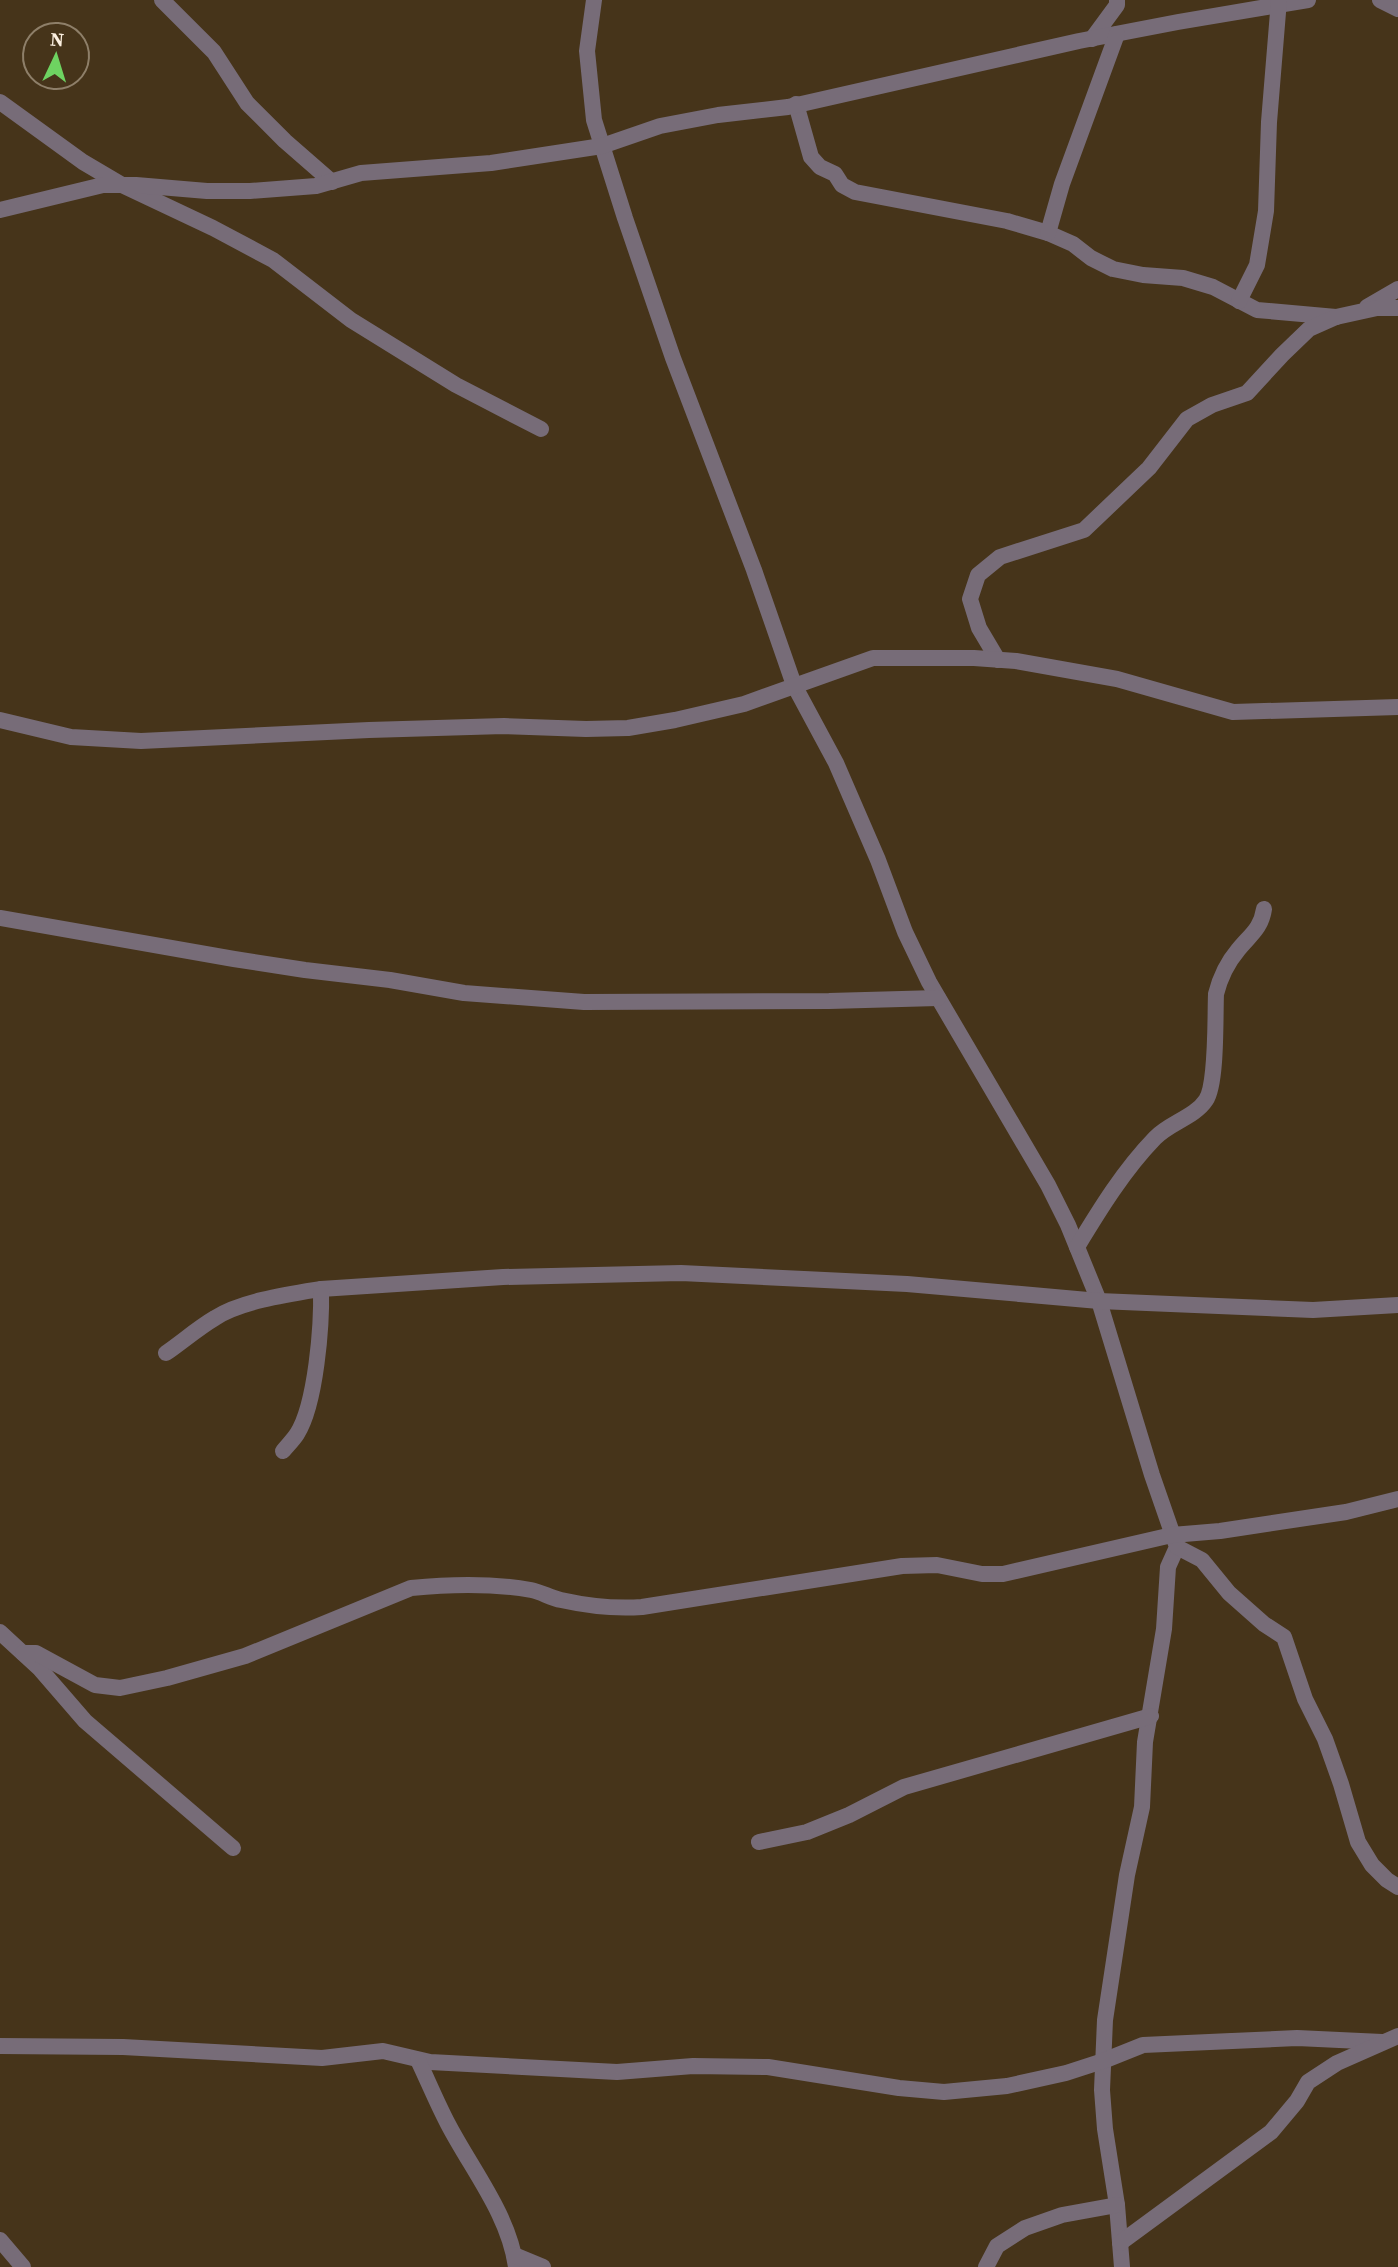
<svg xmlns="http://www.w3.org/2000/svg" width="1398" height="2267" font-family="'Source Serif 4',serif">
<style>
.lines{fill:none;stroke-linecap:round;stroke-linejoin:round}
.street{stroke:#776c78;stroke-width:16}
</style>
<rect width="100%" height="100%" fill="#46341a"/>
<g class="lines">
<!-- street -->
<g class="street">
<path d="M162,0L214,52L247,103L285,141L332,182"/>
<path d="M594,0L587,51L594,120L625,218L673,358L754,570L794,685L836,763L878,860L905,932L929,982L1048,1185L1068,1225L1099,1301L1152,1475L1177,1547L1168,1567L1164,1629L1145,1742L1142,1807L1127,1875L1105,2020L1102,2090L1105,2129L1117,2205L1122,2267"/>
<path d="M1380,0L1398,9"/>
<path d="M1092,39L1117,5V0"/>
<path d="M0,102L83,162L122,185L213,228L273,260L351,320L456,385L541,429"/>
<path d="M796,104L811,157L820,167L835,174L842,185L855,192L1007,221L1048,233L1073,244L1091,258L1113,269L1143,275L1183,278L1213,287L1257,310L1336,317"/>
<path d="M0,210L103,185H136L207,191H250L316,186L361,173L491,163L602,146L660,126L718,115L788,107L1079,41L1178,22L1308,0"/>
<path d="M1048,233L1062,184L1117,34"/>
<path d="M1239,301L1257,265L1266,211L1269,122L1279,0"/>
<path d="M1367,307L1398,289"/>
<path d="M998,660L979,628L970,599L978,575L1000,557L1084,530L1149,468L1187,419L1212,405L1247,393L1282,355L1309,329L1336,317L1377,308H1398"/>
<path d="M0,720L71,737L141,741L369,730L504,726L586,729L628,728L675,720L744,704L873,658H974L1016,661L1117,679L1233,712L1398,707"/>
<path d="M0,918L234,959L305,970L390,980L464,993L584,1002L829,1001L938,998"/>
<path d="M1077,1247C1100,1209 1124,1170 1155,1138C1169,1123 1195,1117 1206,1100C1217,1084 1215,1017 1216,994C1220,978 1227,963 1238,950C1250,935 1261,929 1264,909"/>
<path d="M166,1353C182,1342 198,1328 215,1318C241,1301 290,1294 321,1289L503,1277L681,1273L907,1284L1099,1301L1313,1310L1398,1305"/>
<path d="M283,1451C288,1445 293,1440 297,1434C316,1404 322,1325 321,1289"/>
<path d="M1177,1547L1202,1560L1229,1593L1264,1624L1284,1637L1305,1699L1325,1739L1341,1784L1358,1842L1372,1865L1387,1880L1398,1887"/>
<path d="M0,1632L40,1669L85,1721L233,1848"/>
<path d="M23,1653H36L95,1685L120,1688L167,1678L245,1656L411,1588C450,1584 492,1583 531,1590C541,1592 551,1598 561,1600C588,1606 615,1609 642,1607L902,1566L937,1565L982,1574H1003L1172,1535L1220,1531L1346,1512L1398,1499"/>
<path d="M759,1842L807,1832L849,1815L904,1787L1151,1716"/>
<path d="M0,2046L123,2047L322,2058L383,2051L430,2062L617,2072L693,2066L768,2067L899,2088L944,2092L1007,2086L1066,2073L1103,2061L1143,2045L1297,2038L1382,2042"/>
<path d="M418,2060C428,2081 437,2103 448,2124C472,2170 509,2215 516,2267"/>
<path d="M0,2240L23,2267"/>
<path d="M1120,2243L1271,2132L1297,2101L1308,2082L1337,2063L1398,2036"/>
<path d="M514,2255L543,2267"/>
<path d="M986,2267L997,2246L1025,2228L1062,2215L1117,2205"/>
</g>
</g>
<!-- north arrow -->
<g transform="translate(56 56) rotate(4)"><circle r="33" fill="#46341a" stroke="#8e7f69" stroke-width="2"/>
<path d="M0-5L12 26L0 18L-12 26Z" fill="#6ed361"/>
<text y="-10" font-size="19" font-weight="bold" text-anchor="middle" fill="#fbefe0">N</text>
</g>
</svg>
